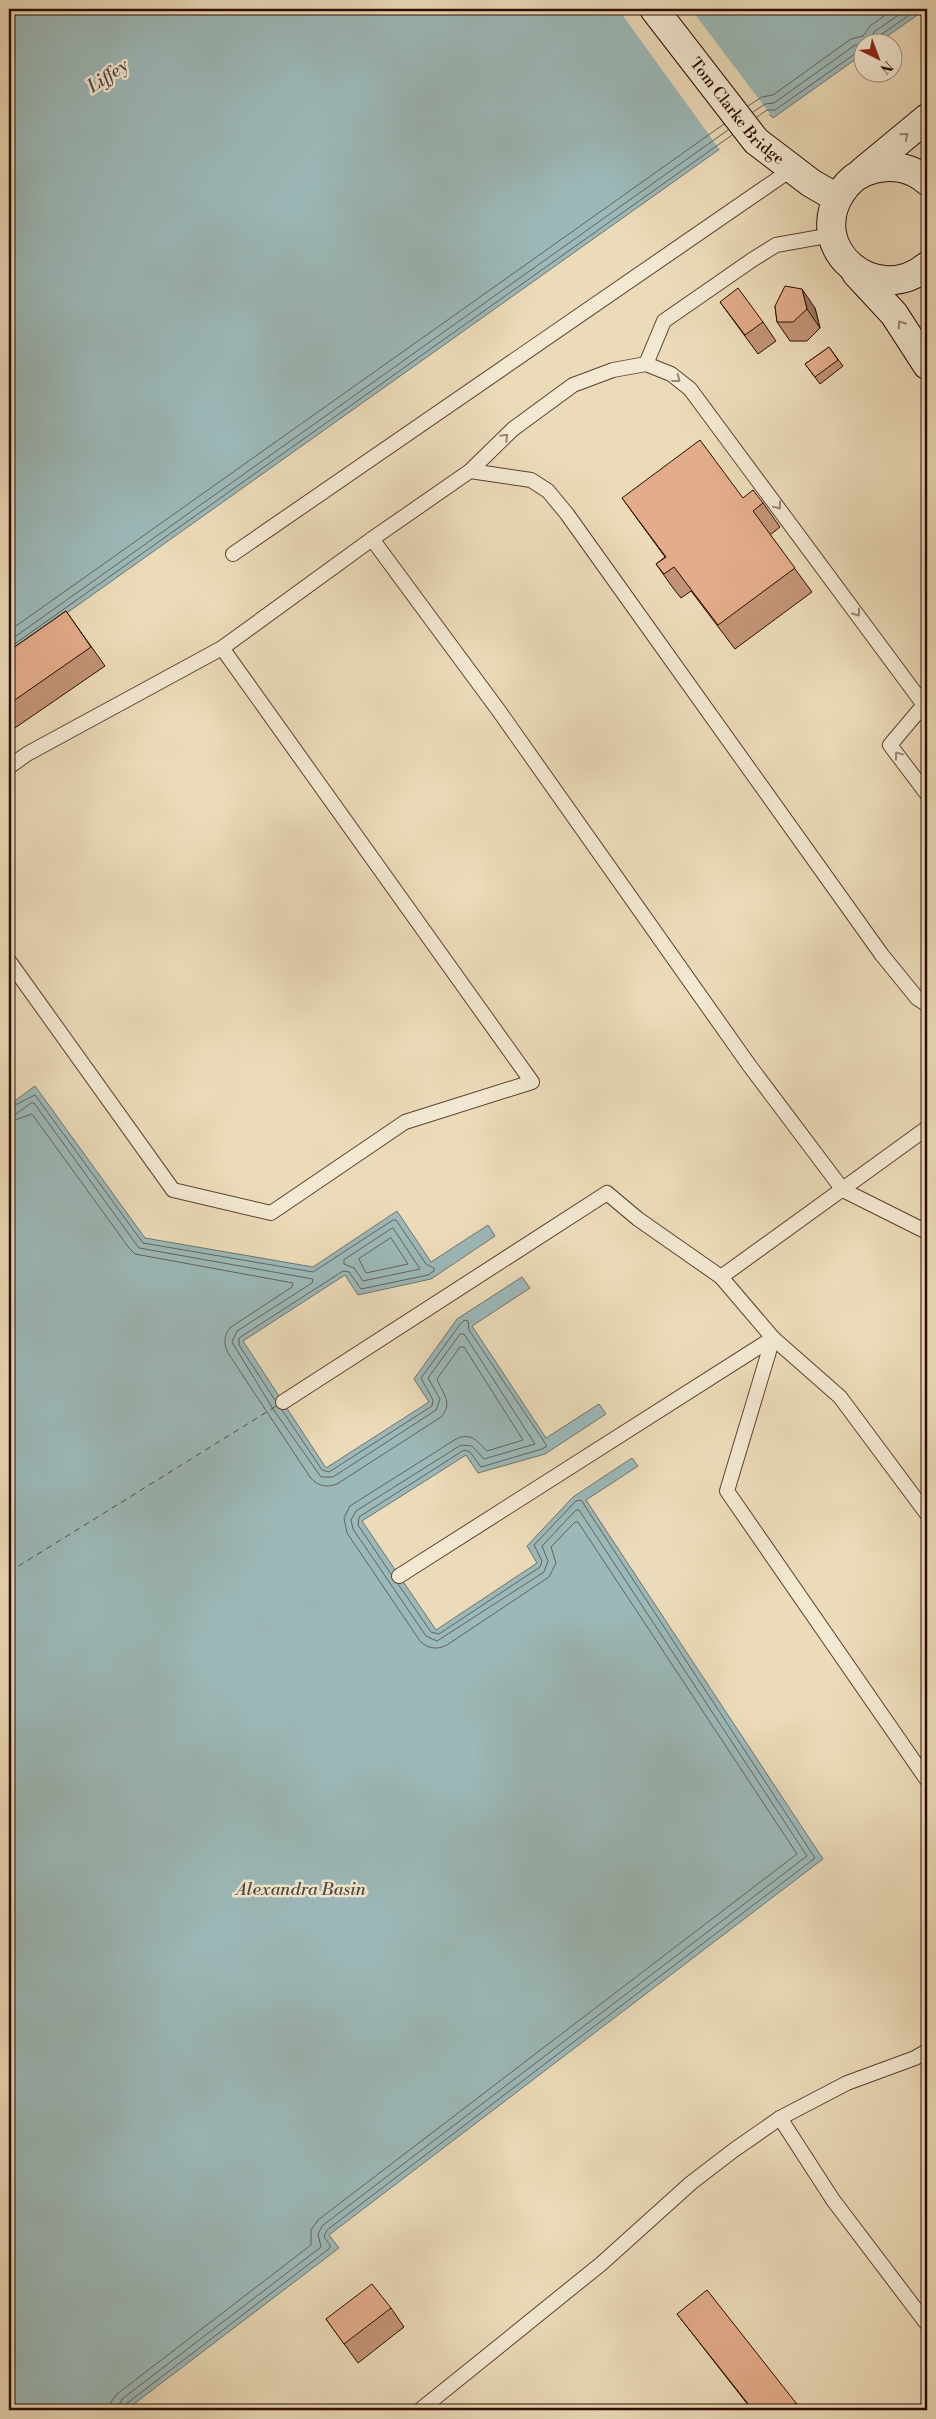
<svg xmlns="http://www.w3.org/2000/svg" width="936" height="2419" font-family="'Libre Bodoni',serif">
<style>
.water{fill:#9cb9b9;stroke:#6f746f}
.pier{fill:#ecdbb9}
.lines{fill:none;stroke-linecap:round;stroke-linejoin:round}
.shore{stroke:#64625c;stroke-width:1}
.ferry{stroke:#534941;stroke-width:1;stroke-dasharray:6 5;stroke-linecap:butt}
.lane-casing{stroke:#5c402e;stroke-width:16}
.secondary-casing{stroke:#2c0c00;stroke-width:30}
.lane{stroke:#f3e8d2;stroke-width:14}
.secondary{stroke:#f3e8d2;stroke-width:28}
.wall{fill:#c39477;stroke:#2c0c00}
.shaded-wall{fill:#9f7861;stroke:#2c0c00}
.building{fill:#e3ac8a;stroke:#2c0c00}
.oneway{stroke:#998574}
.labels{text-anchor:middle;dominant-baseline:central;stroke-width:5;stroke-linejoin:round;paint-order:stroke}
.street-label{font-size:16px;fill:#2c0c00;stroke:#f3e8d2}
.water-label{font-size:18px;font-style:italic;fill:#534941;stroke:#f3e8d2}
</style>
<rect width="100%" height="100%" fill="#ecdbb9"/>
<filter id="stains"><feTurbulence type="fractalNoise" baseFrequency=".004" numOctaves="4"/><feColorMatrix values="0 0 0 0 .2 0 0 0 0 .09 0 0 0 0 .02 0 0 0 .5 -.17"/></filter>
<radialGradient id="worn" r=".72"><stop offset=".6" stop-color="#630" stop-opacity="0"/><stop offset="1" stop-color="#630" stop-opacity=".3"/></radialGradient>
<!-- water -->
<g class="water">
<path d="M9,9H926L879,42H864L863,54L773,118L769,114L9,654Z"/>
<path d="M35,1086L145,1238L313,1267L397,1211L431,1262L488,1225L495,1236L431,1279L358,1295L345,1275L243,1341L326,1468L429,1402L414,1379L457,1319L522,1277L530,1288L472,1326L546,1438L599,1404L606,1414L545,1454L478,1473L466,1455L362,1521L436,1630L537,1563L527,1546L573,1497L632,1458L638,1466L586,1500L823,1859L329,2235L339,2248L126,2410H9V1105Z"/>
</g>
<!-- pier -->
<path class="pier" d="M618,9H691L770,114L720,150Z"/>
<g class="lines">
<!-- shore -->
<g class="shore">
<path d="M870,42L874,32L907,9"/>
<path d="M877,42L879,36L918,9"/>
<path d="M748,106L762,97L773,95L851,39L863,36L870,26L894,9"/>
<path d="M753,112L765,104L774,103L855,45L864,44"/>
<path d="M757,117L767,110H775L859,51L864,50"/>
<path d="M9,631L724,124"/>
<path d="M9,641L728,130"/>
<path d="M9,648L732,135"/>
<path d="M9,1108L35,1095L143,1243L313,1272L393,1220H396L426,1264L434,1268V1271L428,1275L361,1289L349,1272L343,1271L239,1338V1345L275,1400"/>
<path d="M9,1115L16,1114L31,1103H34L139,1248L313,1279L312,1283L237,1331L232,1342L273,1409L321,1477H333L436,1410L440,1399L428,1378L460,1334H464L535,1444L484,1459L472,1446L461,1445L356,1511L351,1520L353,1529L426,1636L437,1641L544,1572L548,1561L542,1546L576,1510H579L807,1856L322,2226L318,2234L321,2247L122,2399L117,2410"/>
<path d="M9,1122L32,1114L129,1248L135,1254L293,1283L292,1287L231,1327C224,1334 223,1343 228,1353L310,1477C317,1486 326,1488 337,1484L441,1417C454,1402 442,1393 437,1379L460,1347H464L523,1440L487,1451C477,1441 471,1432 456,1439L350,1506L344,1518L347,1533L420,1641C428,1649 437,1650 447,1645L549,1577L556,1563L551,1547L575,1522H578L797,1854L318,2220L311,2230V2245L117,2394L111,2402L110,2410"/>
<path d="M393,1228L420,1269L363,1281L354,1268L344,1264V1260Z"/>
<path d="M391,1238L408,1264L366,1273L359,1259Z"/>
<path d="M282,1410L322,1470L329,1472L432,1406L433,1400L421,1378L461,1323L465,1320L468,1321L469,1330L547,1446L542,1449L481,1467L470,1452L464,1450L359,1517L358,1525L391,1574"/>
<path d="M124,2410L126,2404L330,2248V2245L324,2237L327,2230L815,1858L581,1500L576,1501L534,1545L542,1561L540,1567L439,1634L431,1632L398,1584"/>
</g>
<!-- ferry -->
<path class="ferry" d="M9,1572L278,1405"/>
<defs>
<g id="lane">
<path d="M646,364L664,321L752,260L776,245L832,235"/>
<path d="M470,471L531,480L548,491L567,514L882,955L917,998L927,1005"/>
<path d="M372,539L499,711L749,1065L843,1190L927,1232"/>
<path d="M233,554L792,169"/>
<path d="M927,701L890,745L927,794"/>
<path d="M9,767L27,754L222,648L372,539L470,471L513,429L573,385L613,370L646,364L671,374L690,389L927,709"/>
<path d="M9,961L173,1190L271,1213L405,1122L532,1082L222,648"/>
<path d="M721,1277L927,1128"/>
<path d="M773,1338L727,1491L927,1780"/>
<path d="M283,1402L607,1193L638,1219L721,1277L773,1338L840,1397L927,1514"/>
<path d="M399,1576L773,1338"/>
<path d="M780,2118L833,2200L927,2324"/>
<path d="M420,2410L601,2264L691,2183L734,2150L780,2118L847,2083L915,2058L927,2051"/>
</g>
<g id="secondary">
<path id="s1" d="M654,9L756,141L811,183L837,198"/>
<path d="M863,171L927,118"/>
<path d="M927,181C913,168 893,164 874,169C860,172 849,180 841,193C805,249 876,308 927,266"/>
<path d="M856,273L894,314L927,365"/>
</g>
</defs>
<!-- lane casing -->
<use href="#lane" class="lane-casing"/>
<!-- secondary casing -->
<use href="#secondary" class="secondary-casing"/>
<!-- lane -->
<use href="#lane" class="lane"/>
<!-- secondary -->
<use href="#secondary" class="secondary"/>
</g>
<!-- wall -->
<g class="wall">
<path d="M720,302L763,322L776,341L758,354Z"/>
<path d="M775,306L815,308L820,328L807,341H790L777,322Z"/>
<path d="M829,347L843,366L820,384L805,364Z"/>
<path d="M622,498L763,503L780,527L770,535L812,592L735,649L691,591L681,598L673,588L656,564L665,557Z"/>
<path d="M66,611L105,666L9,732V651Z"/>
<path d="M391,2308L404,2327L358,2363L326,2319Z"/>
<path d="M677,2314L796,2403L801,2410H752Z"/>
</g>
<!-- shaded-wall -->
<path class="shaded-wall" d="M802,289L815,308L820,328L807,309Z"/>
<!-- building -->
<g class="building">
<path d="M785,286L802,289L807,309L793,322H777L775,306Z"/>
<path d="M738,288L763,322L745,335L720,302Z"/>
<path d="M829,347L838,360L815,377L805,364Z"/>
<path d="M700,440L743,498L753,490L763,503L753,511L795,568L718,625L674,567L664,574L656,564L666,557L622,498Z"/>
<path d="M66,611L91,647L9,704V651Z"/>
<path d="M372,2284L391,2308L344,2344L326,2319Z"/>
<path d="M707,2290L796,2403L787,2410H753L677,2314Z"/>
</g>
<!-- one-way arrows -->
<defs><path id="oneway-chevron" d="M-2-3.5L2.5 0L-2 3.5" fill="none" stroke-width="1.6" stroke-linecap="round" stroke-linejoin="round" transform="scale(1.25)"/></defs>
<g class="oneway">
<use href="#oneway-chevron" transform="translate(905 136) rotate(-39)"/>
<use href="#oneway-chevron" transform="translate(901 324) rotate(-123)"/>
<use href="#oneway-chevron" transform="translate(677 379) rotate(37)"/>
<use href="#oneway-chevron" transform="translate(505 437) rotate(-45)"/>
<use href="#oneway-chevron" transform="translate(778 506) rotate(53)"/>
<use href="#oneway-chevron" transform="translate(857 613) rotate(54)"/>
<use href="#oneway-chevron" transform="translate(898 755) rotate(-127)"/>
</g>
<g class="labels">
<!-- street labels -->
<g class="street-label">
<text stroke="none"><textPath href="#s1" startOffset="132">Tom Clarke Bridge</textPath></text>
</g>
<!-- water labels -->
<g class="water-label">
<text transform="translate(108 76) rotate(-34)">Liffey</text>
<text x="301" y="1889">Alexandra Basin</text>
</g>
</g>
<!-- margin -->
<rect width="936" height="2419" fill="none" stroke="#ecdbb9" stroke-width="30"/>
<rect x="10" y="10" width="916" height="2399" fill="none" stroke="#2c0c00" stroke-width="2.5"/>
<rect x="15" y="15" width="906" height="2389" fill="none" stroke="#2c0c00"/>
<!-- north arrow -->
<g transform="translate(878 58) rotate(138)"><circle r="24" fill="#f3e8d2" stroke="#a3907e"/>
<path d="M0-4L9 19L0 12L-9 19Z" fill="#8f2418"/>
<text y="-8" font-size="14" font-weight="bold" text-anchor="middle" fill="#2c0c00">N</text>
</g>
<rect width="100%" height="100%" filter="url(#stains)"/>
<rect width="100%" height="100%" fill="url(#worn)"/>
</svg>
